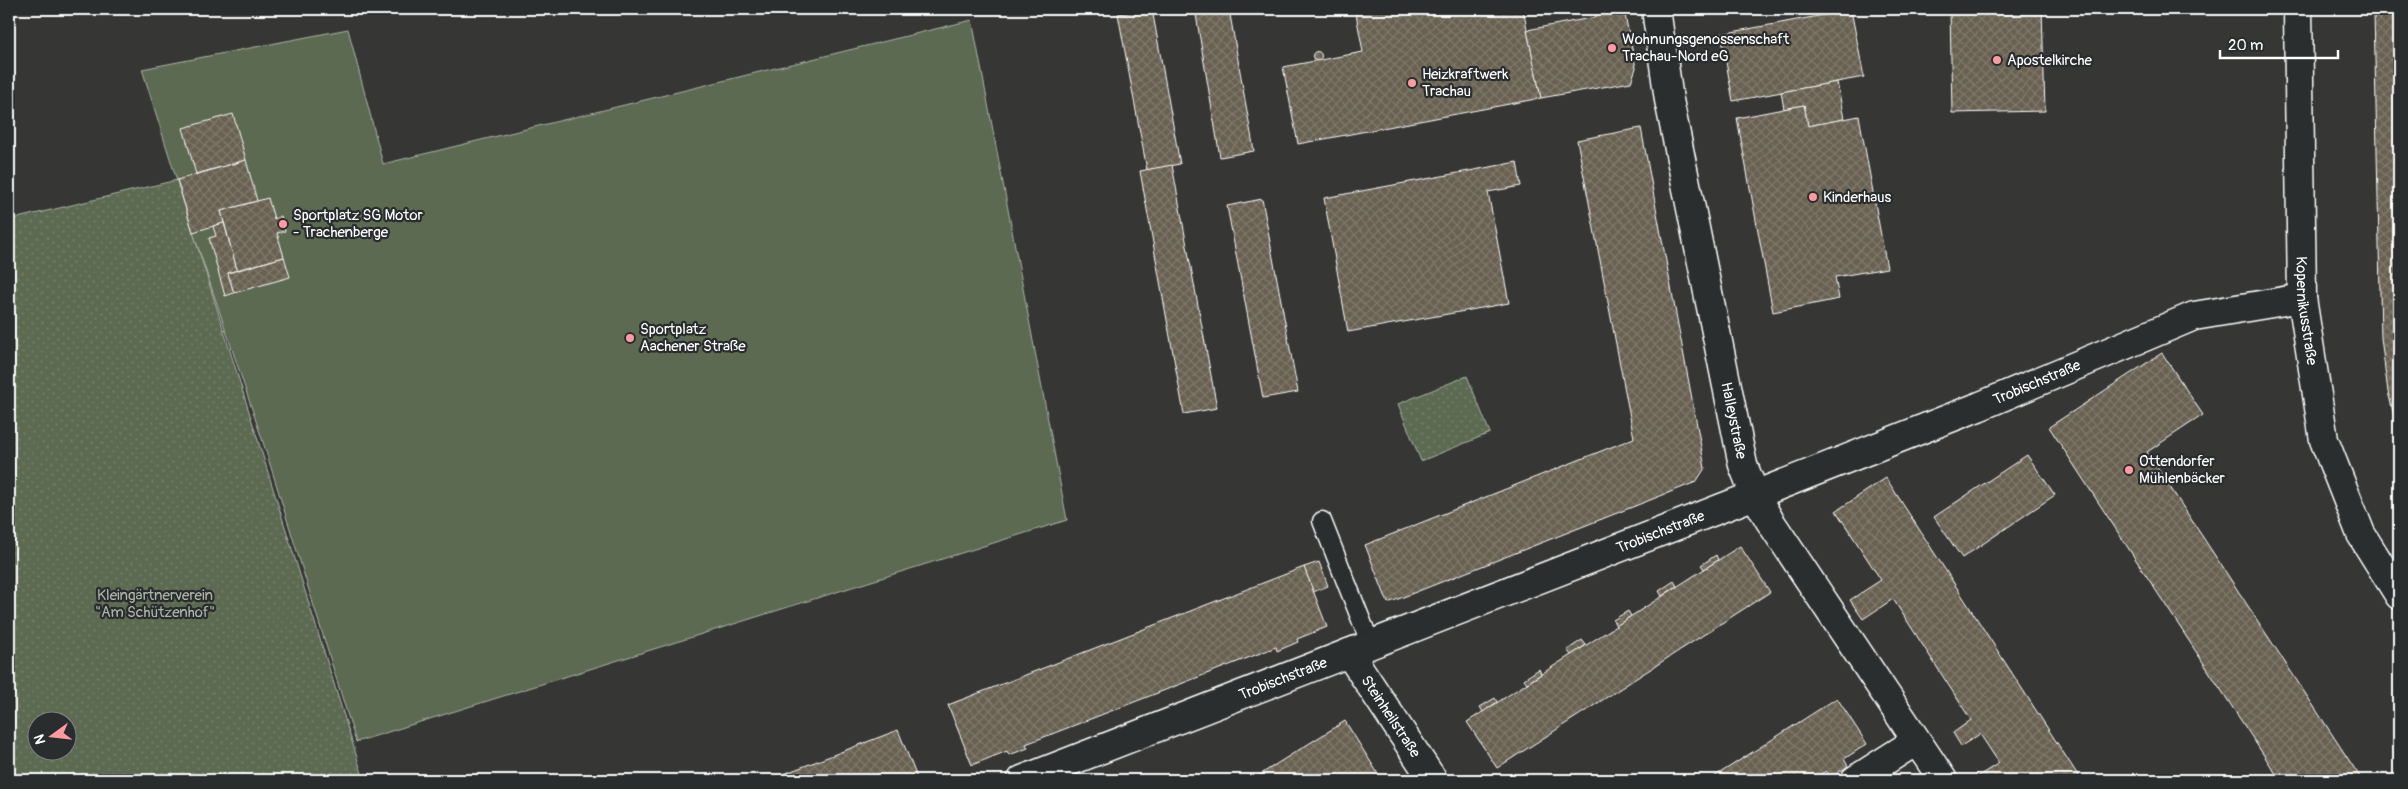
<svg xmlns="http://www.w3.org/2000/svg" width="2408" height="789" font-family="Pangolin,sans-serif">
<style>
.green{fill:url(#green-dots);stroke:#adb4a8;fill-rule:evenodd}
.pitch{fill:#5b6a51;stroke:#adb4a8}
.building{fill:url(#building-cross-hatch);stroke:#fff}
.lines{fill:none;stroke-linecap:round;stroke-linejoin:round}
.lane-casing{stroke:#fff;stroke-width:21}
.street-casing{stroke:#fff;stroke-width:31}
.lane{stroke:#2a2d2e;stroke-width:18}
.street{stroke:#2a2d2e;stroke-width:28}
.poi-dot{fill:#ff9aa2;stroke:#2a2d2e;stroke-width:2}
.labels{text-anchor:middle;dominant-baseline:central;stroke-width:4.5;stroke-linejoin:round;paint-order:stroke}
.poi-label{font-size:15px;fill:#fff;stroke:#2a2d2e;text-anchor:start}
.street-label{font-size:15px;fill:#fff;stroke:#2a2d2e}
.park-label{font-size:15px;fill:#adb4a8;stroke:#2a2d2e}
</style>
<defs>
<pattern id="green-dots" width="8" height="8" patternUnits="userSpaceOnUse" patternTransform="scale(1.25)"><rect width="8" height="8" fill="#5b6a51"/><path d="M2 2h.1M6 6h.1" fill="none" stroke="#74806b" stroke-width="1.8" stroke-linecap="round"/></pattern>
<pattern id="building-cross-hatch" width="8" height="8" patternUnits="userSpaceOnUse" patternTransform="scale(1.25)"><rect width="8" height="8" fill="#686151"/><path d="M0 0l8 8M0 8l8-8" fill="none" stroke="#7f796b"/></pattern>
</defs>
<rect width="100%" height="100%" fill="#363735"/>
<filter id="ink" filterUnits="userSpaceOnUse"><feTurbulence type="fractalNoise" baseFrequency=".02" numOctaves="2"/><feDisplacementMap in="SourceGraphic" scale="10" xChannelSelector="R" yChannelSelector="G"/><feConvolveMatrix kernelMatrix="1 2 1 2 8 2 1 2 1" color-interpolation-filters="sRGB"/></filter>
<g filter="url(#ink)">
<!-- green -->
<g class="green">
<path d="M177,180L193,232L364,780H9V220ZM38,722H68V752H38Z"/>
<path d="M1467,376L1490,433L1421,461L1398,404Z"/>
</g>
<!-- pitch -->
<path class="pitch" d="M972,20L1067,520L356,742L264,445L193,232L142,69L348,29L383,164Z"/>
<!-- building -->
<g class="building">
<path d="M1152,9L1180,164L1147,170L1118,14Z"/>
<path d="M1195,9H1229L1254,151L1220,157Z"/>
<path d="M1355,9H1523L1541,98L1298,144L1283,67L1363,52Z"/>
<path d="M1603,9H1619L1625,15L1636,68L1631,82L1541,98L1527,30L1596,17L1594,10Z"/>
<path d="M1950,9H2042L2045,111L1952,113Z"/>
<path d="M1851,10L1864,77L1733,101L1721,34Z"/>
<path d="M2384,11H2399V435L2388,392L2381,338L2374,12Z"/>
<circle cx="1317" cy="56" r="4.5"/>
<path d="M1837,82L1844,119L1808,126L1804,105L1784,109L1781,92Z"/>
<path d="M1804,105L1808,126L1859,116L1887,268L1835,277L1839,299L1773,312L1737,118Z"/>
<path d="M233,114L246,160L196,174L183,128Z"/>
<path d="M1641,128L1705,468L1696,482L1388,603L1365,545L1634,438L1577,140Z"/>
<path d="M246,160L257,201L221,211L224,223L193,232L177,180Z"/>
<path d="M1517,162L1521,186L1488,192L1509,303L1348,332L1324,198Z"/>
<path d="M1172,165L1217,408L1184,414L1140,171Z"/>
<path d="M268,198L274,219L281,216L285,231L277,233L284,257L237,270L221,211Z"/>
<path d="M1262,199L1298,392L1263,398L1227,206Z"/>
<path d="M224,223L237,270L228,273L234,293L225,296L209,238L216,236L213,226Z"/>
<path d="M284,257L290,277L234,293L228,273Z"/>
<path d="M2162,353L2203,415L2147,452L2362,780H2280L2049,427Z"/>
<path d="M2027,455L2055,495L1962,558L1934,517Z"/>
<path d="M1886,478L2081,780H1972L1999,763L1980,734L1961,746L1953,733L1971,720L1893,599L1863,619L1856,609L1850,600L1881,580L1836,511Z"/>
<path d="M1740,546L1770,592L1497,768L1467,722Z"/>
<path d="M1716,555L1718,560L1704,569L1701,565Z"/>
<path d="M1319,562L1328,586L1313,592L1304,567Z"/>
<path d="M1304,567L1327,627L1297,639L1298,642L1277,651L1276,647L1026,744L1028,748L1009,755L1007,751L972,765L948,705Z"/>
<path d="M1674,581L1677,586L1662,596L1659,591Z"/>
<path d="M1628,611L1631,616L1616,626L1613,620Z"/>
<path d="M1582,640L1586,645L1571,655L1567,650Z"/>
<path d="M1539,669L1541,674L1527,683L1524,679Z"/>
<path d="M1495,698L1497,702L1483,712L1480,707Z"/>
<path d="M1837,698L1867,744L1844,759L1848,766L1836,774L1831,777L1826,771L1811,780H1709Z"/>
<path d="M1345,721L1382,780H1252L1278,763Z"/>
<path d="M898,730L918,780H768Z"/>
</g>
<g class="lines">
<defs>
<path id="lane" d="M1322,521L1371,645"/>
<g id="street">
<path id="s1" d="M1656,9L1669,100L1743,465L1755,495L1770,521L1943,780"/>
<path id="s2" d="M2298,9L2302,298L2324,440L2361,534L2399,595"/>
<path id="s3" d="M1349,653L1433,780"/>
<path id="s4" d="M1022,780L1755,495L1978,407L2194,316L2302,298"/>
<path d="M1855,780L1916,741"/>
</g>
</defs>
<!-- lane casing -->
<use href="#lane" class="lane-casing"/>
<!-- street casing -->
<use href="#street" class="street-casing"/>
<!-- lane -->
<use href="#lane" class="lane"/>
<!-- street -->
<use href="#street" class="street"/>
</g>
</g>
<!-- markers -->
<g class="poi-dot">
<circle cx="1612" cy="48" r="5"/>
<circle cx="1997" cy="60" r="5"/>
<circle cx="1412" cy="83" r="5"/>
<circle cx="1813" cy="197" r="5"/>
<circle cx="283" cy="224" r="5"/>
<circle cx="630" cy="338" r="5"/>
<circle cx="2129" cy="470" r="5"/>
</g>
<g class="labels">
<!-- poi labels -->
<g class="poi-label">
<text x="1622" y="39">Wohnungsgenossenschaft<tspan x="1622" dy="17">Trachau-Nord eG</tspan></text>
<text x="2007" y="60">Apostelkirche</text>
<text x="1422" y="74">Heizkraftwerk<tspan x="1422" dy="17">Trachau</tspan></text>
<text x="1823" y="197">Kinderhaus</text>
<text x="293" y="215">Sportplatz SG Motor<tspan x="293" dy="17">- Trachenberge</tspan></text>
<text x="640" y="329">Sportplatz<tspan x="640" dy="17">Aachener Straße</tspan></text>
<text x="2139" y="461">Ottendorfer<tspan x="2139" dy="17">Mühlenbäcker</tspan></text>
</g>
<!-- street labels -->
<g class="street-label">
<text stroke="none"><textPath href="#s2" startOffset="302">Kopernikusstraße</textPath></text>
<text stroke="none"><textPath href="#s4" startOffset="1090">Trobischstraße</textPath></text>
<text stroke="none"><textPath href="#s1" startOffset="419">Halleystraße</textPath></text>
<text stroke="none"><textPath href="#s4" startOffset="685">Trobischstraße</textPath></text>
<text stroke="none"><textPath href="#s4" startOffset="280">Trobischstraße</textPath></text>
<text stroke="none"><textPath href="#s3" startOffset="76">Steinheilstraße</textPath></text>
</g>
<!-- park labels -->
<g class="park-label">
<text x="155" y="595">Kleingärtnerverein<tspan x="155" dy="17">"Am Schützenhof"</tspan></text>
</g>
</g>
<!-- margin -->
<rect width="2408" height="789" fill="none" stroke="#2a2d2e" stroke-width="30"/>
<rect x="15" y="15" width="2378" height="759" fill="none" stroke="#fff" stroke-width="2" filter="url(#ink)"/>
<!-- north arrow -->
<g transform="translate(52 736) rotate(255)"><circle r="24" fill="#2a2d2e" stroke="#7f8182"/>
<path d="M0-4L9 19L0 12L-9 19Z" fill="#ff9aa2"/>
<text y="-8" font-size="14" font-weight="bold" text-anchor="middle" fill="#ffffff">N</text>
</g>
<!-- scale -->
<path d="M2220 50v8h118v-8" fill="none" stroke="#ffffff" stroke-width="2.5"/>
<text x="2228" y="50" font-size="15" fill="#ffffff" stroke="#2a2d2e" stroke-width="4" paint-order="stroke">20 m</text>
</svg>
